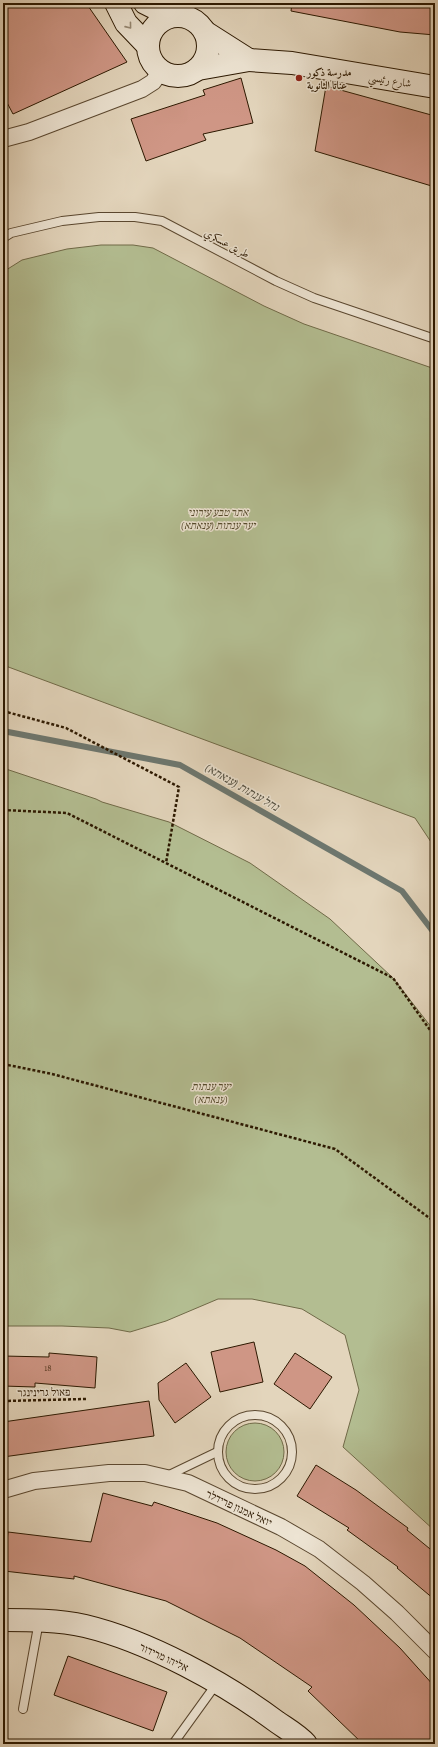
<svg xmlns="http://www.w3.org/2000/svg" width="438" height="1747" font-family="Alegreya,Amiri,'Frank Ruhl Libre',serif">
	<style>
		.green { fill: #b3bd91; stroke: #706a48 }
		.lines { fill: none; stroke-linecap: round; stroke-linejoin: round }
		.stream { stroke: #6d776f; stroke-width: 6 }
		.building { fill: #cf9685; stroke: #2c1800 }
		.lane-casing { stroke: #5a472f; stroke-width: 10 }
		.street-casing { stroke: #5a472f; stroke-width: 18 }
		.secondary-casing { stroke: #2c1800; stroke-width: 24 }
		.path { stroke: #2c1800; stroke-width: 2.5; stroke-dasharray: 3 2; stroke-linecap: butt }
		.lane { stroke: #ede4d3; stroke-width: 8 }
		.street { stroke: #ede4d3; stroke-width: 16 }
		.secondary { stroke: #ede4d3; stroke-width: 22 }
		.oneway { stroke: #968874 }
		.poi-dot { fill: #8f2418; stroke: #ede4d3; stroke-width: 1.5 }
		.labels { text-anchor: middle; stroke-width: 3; stroke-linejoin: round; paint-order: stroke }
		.number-label { font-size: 9px; fill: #553821 }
		.poi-label { font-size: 11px; font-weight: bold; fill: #2c1800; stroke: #ede4d3; text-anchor: start }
		.street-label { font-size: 11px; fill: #2c1800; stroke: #ede4d3 }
		.park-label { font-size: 11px; font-style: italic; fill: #544a2c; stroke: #ede4d3 }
		.water-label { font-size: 12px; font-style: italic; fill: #524f41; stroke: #ede4d3 }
	</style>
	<rect width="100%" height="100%" fill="#e3d5bc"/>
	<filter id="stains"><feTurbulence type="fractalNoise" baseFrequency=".005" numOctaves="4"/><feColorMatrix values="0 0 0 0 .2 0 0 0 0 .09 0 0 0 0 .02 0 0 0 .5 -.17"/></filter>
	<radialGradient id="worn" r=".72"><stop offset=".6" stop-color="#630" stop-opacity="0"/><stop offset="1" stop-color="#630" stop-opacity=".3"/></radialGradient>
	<!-- green -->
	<g class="green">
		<path d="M101,245H133L153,248L264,306L304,324L435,369V848L415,818L3,665V272L22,260L67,249Z"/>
		<path d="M3,768L96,799L102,802L169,822L250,863L330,919L393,978L435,1032V1531L343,1447L359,1390L345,1335L302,1309L252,1299H218L166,1321L130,1332L109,1328L62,1326H3Z"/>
		<circle cx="255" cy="1452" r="29"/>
	</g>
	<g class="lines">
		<!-- stream -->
		<path class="stream" d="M3,731L180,765L402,891L435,934"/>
	</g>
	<!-- building -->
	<g class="building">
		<path d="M3,3H86L127,62L13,114L3,95Z"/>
		<path d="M292,3H435V35L400,32L291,11Z"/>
		<path d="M241,78L253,123L203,134L206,140L146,161L131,119L205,95L203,90Z"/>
		<path d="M326,86L435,116V187L315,151Z"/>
		<path d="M254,1342L263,1382L220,1392L211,1352Z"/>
		<path d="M49,1353L97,1357L95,1388L35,1383V1387L3,1386V1356L49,1357Z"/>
		<path d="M295,1353L332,1377L310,1409L274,1384Z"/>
		<path d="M186,1363L211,1397L175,1423L159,1400L158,1383Z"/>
		<path d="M149,1401L154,1436L3,1457V1422Z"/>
		<path d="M316,1465L356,1490L408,1528L407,1530L435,1553V1600L397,1568L398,1567L347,1530L349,1528L297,1496Z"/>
		<path d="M103,1493L152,1506L154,1502L217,1523L276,1550L305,1566L354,1605L400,1648L435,1687V1744H363L308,1691L312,1687L240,1638L166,1601L74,1576V1579L4,1571L8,1532L91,1542Z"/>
		<path d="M68,1656L167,1692L153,1731L54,1695Z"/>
	</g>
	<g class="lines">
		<defs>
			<g id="lane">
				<path d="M3,238L11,233L62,221L99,217H135L162,221L276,281L314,298L435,339"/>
				<circle cx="255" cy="1452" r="37"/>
				<path d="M167,1476L217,1452"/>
				<path d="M23,1709L39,1621"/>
				<path d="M173,1744L217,1683"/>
			</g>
			<g id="street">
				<path d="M3,139L29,132L142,89L153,82L161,71"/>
				<path d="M3,1490L34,1481L109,1473H145L188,1483L281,1527L319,1549L363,1583L397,1613L435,1651"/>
			</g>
			<g id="secondary">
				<path d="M116,3L126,23L147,45"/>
				<path d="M145,3L171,16"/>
				<circle cx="178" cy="46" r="30"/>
				<path d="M249,60L292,63L435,87"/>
				<path d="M198,69L249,60L205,32"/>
				<path d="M3,1620C30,1620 58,1620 85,1626C148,1641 225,1683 277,1722C287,1729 298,1735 306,1744"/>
			</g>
		</defs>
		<!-- lane casing -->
		<use href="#lane" class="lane-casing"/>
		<!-- street casing -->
		<use href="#street" class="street-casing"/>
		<!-- secondary casing -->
		<use href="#secondary" class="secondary-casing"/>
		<!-- path -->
		<g class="path">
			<path d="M3,711L66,728L179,787L166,863"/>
			<path d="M3,810L67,813L393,978L435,1037"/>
			<path d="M3,1064L52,1074L335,1149L435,1222"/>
			<path d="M3,1401L86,1399"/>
		</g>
		<!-- lane -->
		<use href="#lane" class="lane"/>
		<!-- street -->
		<use href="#street" class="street"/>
		<!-- secondary -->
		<use href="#secondary" class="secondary"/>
	</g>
	<!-- one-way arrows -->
	<defs><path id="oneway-chevron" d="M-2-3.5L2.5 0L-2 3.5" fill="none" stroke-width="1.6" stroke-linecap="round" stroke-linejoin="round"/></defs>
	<use class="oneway" href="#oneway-chevron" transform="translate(129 26) rotate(51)"/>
	<!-- markers -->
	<circle class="poi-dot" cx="299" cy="78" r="4"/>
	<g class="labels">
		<!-- number labels -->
		<g class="number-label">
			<text x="48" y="1371">18</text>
		</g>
		<!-- poi labels -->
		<g class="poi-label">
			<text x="307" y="76">مدرسة ذكور<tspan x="307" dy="13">عناتا الثانوية</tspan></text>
		</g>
		<!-- street labels -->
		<g class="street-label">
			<text transform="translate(390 80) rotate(9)" y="4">شارع رئيسي</text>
			<text transform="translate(227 243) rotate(28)" y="4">طريق عسكري</text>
			<text transform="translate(44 1392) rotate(-1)" y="4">פאול גרינינגר</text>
			<text transform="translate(239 1508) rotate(25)" y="4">יואל אמנון פרידלר</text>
			<text transform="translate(164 1657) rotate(25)" y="4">אליהו מרידור</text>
		</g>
		<!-- park labels -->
		<g class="park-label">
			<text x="218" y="516">אתר טבע עירוני<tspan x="218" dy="13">יער ענתות (ענאתא)</tspan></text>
			<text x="211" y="1090">יער ענתות<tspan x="211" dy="13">(ענאתא)</tspan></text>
		</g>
		<!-- water labels -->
		<g class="water-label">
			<text transform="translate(242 787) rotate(30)" y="4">נחל ענתות (ענאתא)</text>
		</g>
	</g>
	<!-- margin -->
	<rect width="438" height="1747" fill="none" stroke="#e3d5bc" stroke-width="16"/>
	<rect x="4" y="4" width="430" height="1739" fill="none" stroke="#2c1800" stroke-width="2"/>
	<rect x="8" y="8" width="422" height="1731" fill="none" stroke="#2c1800"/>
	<rect width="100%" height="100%" filter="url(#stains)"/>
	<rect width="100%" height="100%" fill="url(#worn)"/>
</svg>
